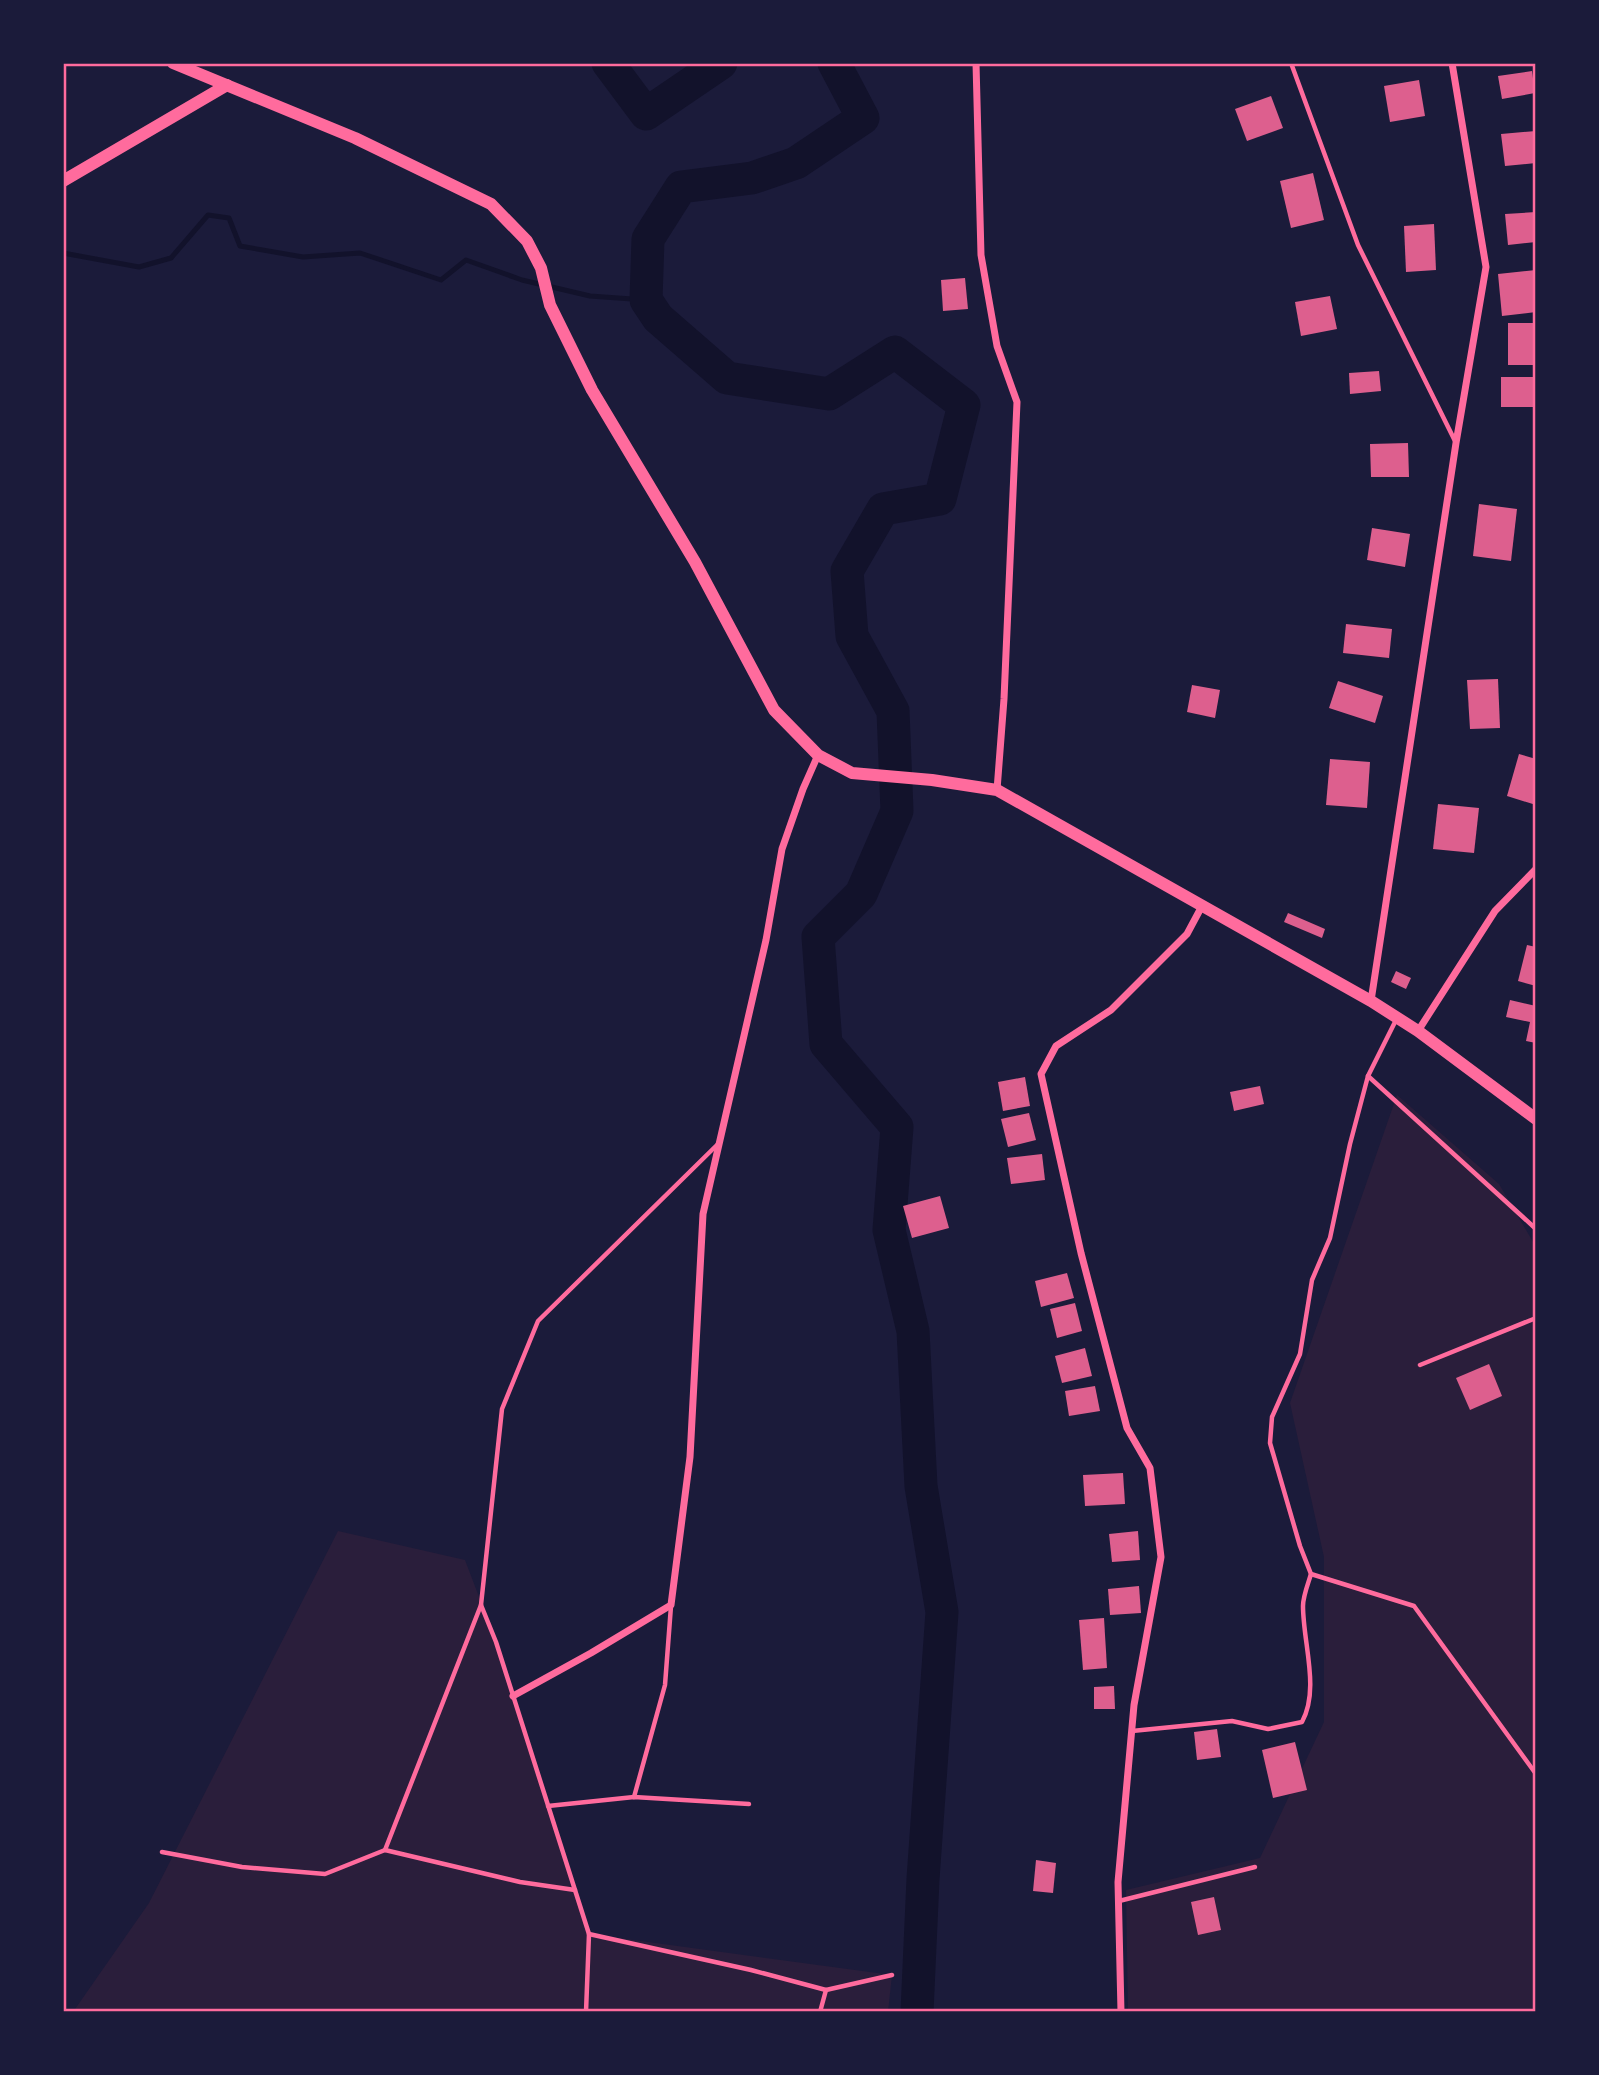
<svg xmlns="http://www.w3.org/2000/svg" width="1599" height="2075" font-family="'Roboto Condensed',sans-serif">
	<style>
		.green { fill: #2a1e3b }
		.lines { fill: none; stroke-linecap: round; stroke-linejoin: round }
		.stream { stroke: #12122b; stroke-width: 5 }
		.river { stroke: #12122b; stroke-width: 33 }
		.building { fill: #dd5f8e }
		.service { stroke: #ff6b9d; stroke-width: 4.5 }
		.minor { stroke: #ff6b9d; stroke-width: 7 }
		.tertiary { stroke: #ff6b9d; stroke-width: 12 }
		.neatline { fill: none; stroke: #ff6b9d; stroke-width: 2.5 }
	</style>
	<rect width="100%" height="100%" fill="#1b1b3a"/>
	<!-- green -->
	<g class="green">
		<path d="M1397,1095L1499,1184L1536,1247V2012H1128L1126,1890L1260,1858L1324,1722V1557L1290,1403Z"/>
		<path d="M338,1531L465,1560L503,1660L589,1934L892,1975L888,2012H73L149,1903Z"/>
	</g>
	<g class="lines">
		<!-- stream -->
		<path class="stream" d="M63,253L139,267L171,258L208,215L229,218L240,246L303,257L360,253L441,280L466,260L522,280L590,296L646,300"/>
		<!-- river -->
		<g class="river">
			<path d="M608,63L646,114L721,63"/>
			<path d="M834,63L863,118L796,163L752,178L681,187L648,239L646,300L658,318L727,378L829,394L895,352L964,405L940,499L883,509L847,571L852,636L893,711L897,811L861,894L818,937L826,1044L897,1127L889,1230L913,1331L921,1486L942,1612L923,1879L917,2012"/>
		</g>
	</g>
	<!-- building -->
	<g class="building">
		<path d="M1532,71L1535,93L1502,99L1498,76Z"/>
		<path d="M1419,80L1425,116L1390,122L1384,86Z"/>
		<path d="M1271,96L1283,128L1247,141L1235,109Z"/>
		<path d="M1536,131V163L1505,166L1501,134Z"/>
		<path d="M1313,173L1324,220L1291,228L1280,181Z"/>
		<path d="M1536,212V242L1508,245L1505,214Z"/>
		<path d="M1434,224L1436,270L1406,272L1404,226Z"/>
		<path d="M1536,270V312L1502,316L1498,274Z"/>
		<path d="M965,278L968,309L943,311L941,280Z"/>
		<path d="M1330,296L1337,329L1301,336L1295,302Z"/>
		<rect x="1508" y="323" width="28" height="42"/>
		<path d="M1379,371L1381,391L1350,394L1349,373Z"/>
		<rect x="1501" y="377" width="35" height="30"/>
		<path d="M1408,443L1409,477H1371L1370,444Z"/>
		<path d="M1479,504L1517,509L1511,561L1473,556Z"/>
		<path d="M1372,528L1410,534L1405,567L1367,560Z"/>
		<path d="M1346,624L1392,629L1389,658L1343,653Z"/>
		<path d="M1498,679L1500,728L1470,729L1467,680Z"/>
		<path d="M1338,681L1383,696L1375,723L1329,708Z"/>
		<path d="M1192,685L1220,690L1215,718L1187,712Z"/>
		<path d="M1519,754L1536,759V805L1507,796Z"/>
		<path d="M1330,759L1370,762L1367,808L1326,805Z"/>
		<path d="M1438,804L1479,808L1474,853L1433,849Z"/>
		<path d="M1288,913L1325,929L1322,938L1284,922Z"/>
		<path d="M1527,945L1536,947V986L1518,981Z"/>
		<path d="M1396,971L1411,978L1406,989L1391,982Z"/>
		<path d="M1510,1000L1536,1006V1043L1526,1041L1530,1022L1506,1017Z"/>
		<path d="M1025,1077L1030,1106L1003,1111L998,1082Z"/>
		<path d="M1260,1086L1264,1104L1234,1111L1230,1092Z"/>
		<path d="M1029,1113L1036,1140L1008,1147L1001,1119Z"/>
		<path d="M1042,1154L1045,1180L1011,1184L1007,1158Z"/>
		<path d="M940,1196L949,1228L912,1238L903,1206Z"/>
		<path d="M1067,1273L1074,1298L1041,1307L1035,1281Z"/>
		<path d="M1075,1303L1082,1331L1057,1338L1050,1309Z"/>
		<path d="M1085,1348L1092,1376L1062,1383L1055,1356Z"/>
		<path d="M1489,1364L1502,1396L1470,1410L1456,1378Z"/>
		<path d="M1095,1386L1100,1411L1069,1416L1065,1391Z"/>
		<path d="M1123,1473L1125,1504L1085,1506L1083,1475Z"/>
		<path d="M1138,1531L1140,1560L1112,1562L1109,1534Z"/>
		<path d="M1139,1586L1141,1613L1110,1615L1108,1589Z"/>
		<path d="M1104,1618L1107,1668L1083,1670L1079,1620Z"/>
		<path d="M1114,1686L1115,1709H1094V1687Z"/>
		<path d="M1217,1729L1221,1757L1197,1760L1194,1732Z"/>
		<path d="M1295,1742L1307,1790L1273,1798L1262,1750Z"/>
		<path d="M1036,1860L1056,1863L1053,1893L1033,1891Z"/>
		<path d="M1214,1897L1221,1930L1198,1935L1191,1902Z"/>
	</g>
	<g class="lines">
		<!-- service -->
		<g class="service">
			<path d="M1291,63L1358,245L1456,443"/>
			<path d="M1396,1020L1368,1076L1350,1144L1330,1238L1312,1280L1300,1354L1272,1417L1270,1443L1300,1546L1311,1574L1414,1606L1536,1774"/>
			<path d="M1368,1076L1536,1229"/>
			<path d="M1420,1365L1536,1318"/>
			<path d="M1132,1731L1232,1721L1268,1729L1302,1722C1320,1689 1303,1643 1303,1606C1303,1596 1308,1584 1311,1574"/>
			<path d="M634,1797L665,1685L671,1606"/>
			<path d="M548,1806L634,1797L749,1804"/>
			<path d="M385,1850L481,1605"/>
			<path d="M162,1852L242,1867L325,1874L385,1850L520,1882L575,1890"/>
			<path d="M1119,1901L1255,1867"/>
			<path d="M589,1934L751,1970L826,1990L892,1975"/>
			<path d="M586,2012L589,1934L496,1642L481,1605L502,1409L538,1321L718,1144"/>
			<path d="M820,2012L826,1990"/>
		</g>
		<!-- minor -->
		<g class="minor">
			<path d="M976,63L981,255L997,346L1017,402L1004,699L997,790"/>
			<path d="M1371,1001L1456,443L1486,267L1452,63"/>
			<path d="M1418,1031L1495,911L1536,869"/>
			<path d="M513,1696L591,1653L671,1605L690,1457L703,1214L766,940L782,849L803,789L818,755"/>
			<path d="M1121,2012L1118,1882L1134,1705L1161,1557L1150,1468L1127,1428L1081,1253L1041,1074L1056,1046L1111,1010L1187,934L1202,906"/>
		</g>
		<!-- tertiary -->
		<g class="tertiary">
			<path d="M173,63L355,138L491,204L527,241L541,268L550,305L592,390L695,562L774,710L818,755L852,773L932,780L997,790L1371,1001L1418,1031L1536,1119"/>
			<path d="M63,181L227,85"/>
		</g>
	</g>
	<!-- border -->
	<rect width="1599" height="2075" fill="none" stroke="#1b1b3a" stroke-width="130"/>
	<rect x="65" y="65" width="1469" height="1945" class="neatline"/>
</svg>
